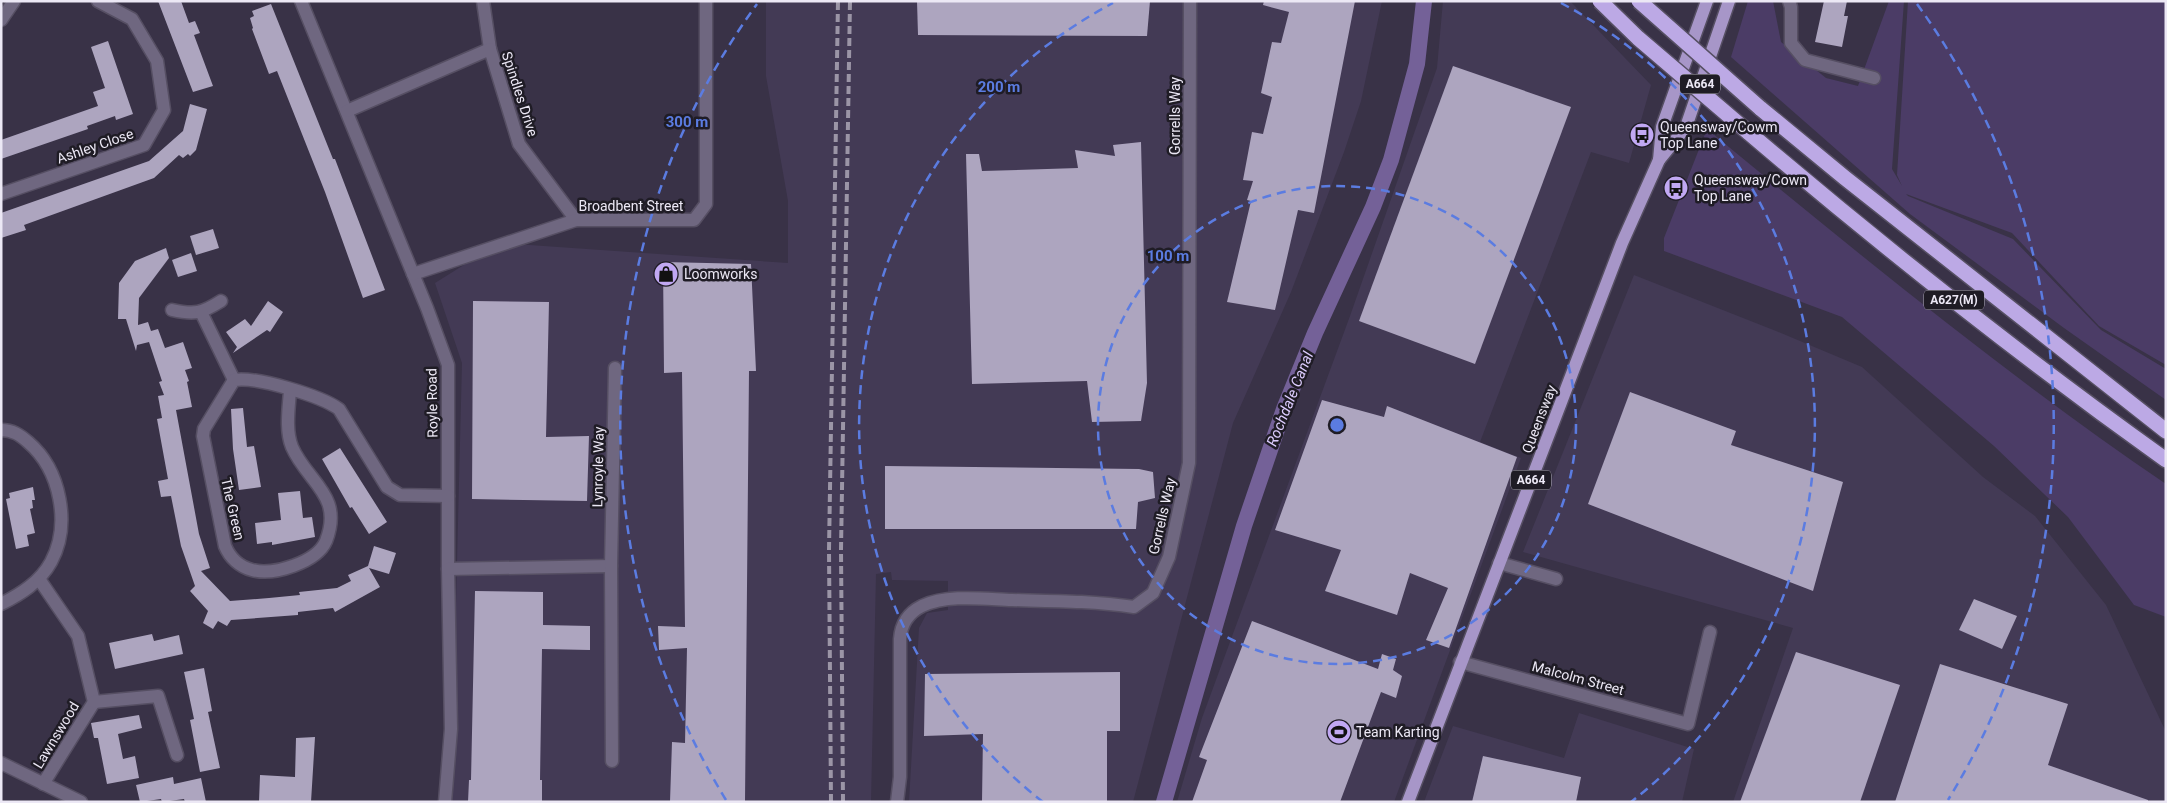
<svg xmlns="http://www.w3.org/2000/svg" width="2167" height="803" font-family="Roboto,sans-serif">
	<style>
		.built { fill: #433a55 }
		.green { fill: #4b3c66 }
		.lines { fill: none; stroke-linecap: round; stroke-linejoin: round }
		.canal { stroke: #746198; stroke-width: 16 }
		.building { fill: #ada5bf }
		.street-casing { stroke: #564f63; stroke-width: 15 }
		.primary-casing { stroke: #564f63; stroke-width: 15 }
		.highway-casing { stroke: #564f63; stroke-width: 18 }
		.street { stroke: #6f6780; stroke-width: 12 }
		.primary { stroke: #a796c8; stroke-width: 12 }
		.highway { stroke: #bca9e5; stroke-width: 15 }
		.rail { stroke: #9b95a6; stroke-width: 4; stroke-dasharray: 8 4; stroke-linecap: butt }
		.highway-bridge-casing { stroke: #564f63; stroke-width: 18; stroke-linecap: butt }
		.highway-bridge { stroke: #bca9e5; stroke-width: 15 }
		.ring { fill: none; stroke: #5b7ce1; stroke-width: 2.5; stroke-dasharray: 9 6 }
		.labels { text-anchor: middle; stroke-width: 5; stroke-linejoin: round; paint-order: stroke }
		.shield { fill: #1f1c25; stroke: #aeabb7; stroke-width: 1 }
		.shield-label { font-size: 12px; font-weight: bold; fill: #ece8f5 }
		.street-label { font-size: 14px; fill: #ece8f5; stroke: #1f1c25 }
		.poi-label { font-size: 14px; fill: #ece8f5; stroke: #1f1c25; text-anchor: start }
		.water-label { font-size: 15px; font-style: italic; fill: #dcccfe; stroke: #1f1c25 }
		.centre { fill: #5b7ce1; stroke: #1f1c25; stroke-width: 2.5 }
		.ring-label { font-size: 15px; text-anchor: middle; font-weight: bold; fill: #5b7ce1; stroke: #1f1c25; stroke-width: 5; stroke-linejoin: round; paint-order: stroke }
	</style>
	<rect width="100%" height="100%" fill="#393247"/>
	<!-- built -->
	<g class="built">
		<path d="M766,1H1382L1361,101L1344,152L1291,292L1233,423L1133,802H909L919,628L927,613L948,610V581L892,580L891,572L876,574L871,802H451L462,363L435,283L499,243L788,263V201L766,76Z"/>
		<path d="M1443,1H1570L1651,85L1629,163L1591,152L1480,442L1521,458L1394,802H1177L1202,718L1350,316L1437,68Z"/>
		<path d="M1634,275L1776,331L1862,367L1983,477L2035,516L2106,605L2166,732V802H1733L1793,628L1523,552Z"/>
		<path d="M1579,713L1694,749L1682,802H1424L1453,726L1564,758Z"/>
	</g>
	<!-- green -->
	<g class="green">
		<path d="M1748,1H1773L1781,42L1826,78L1858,86L1889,1H1904L1892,169L1902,186L1897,175L1908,1H2166V365L2099,326L2012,233L1906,194L1908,196L2013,239L2101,330L2166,369V400L2064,328L1910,214L1731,57Z"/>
		<path d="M1707,129C1856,252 2006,375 2166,484V617L2134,605L2068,517L1994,446L1842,317L1664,251V238Z"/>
	</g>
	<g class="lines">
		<!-- canal -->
		<path class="canal" d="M1164,802L1244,526L1284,409L1315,333L1373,207L1391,160L1417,64L1424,1"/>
	</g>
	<!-- building -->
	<g class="building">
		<path d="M158,1H181L189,23L195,21L200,33L194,35L213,86L193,92Z"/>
		<path d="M917,1H1150L1147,36L918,35Z"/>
		<path d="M1264,1H1355L1314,213L1298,210L1275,310L1227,302L1251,201L1247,200L1253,181L1243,180L1252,132L1263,134L1272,97L1261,93L1272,42L1281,43L1289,12L1263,5Z"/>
		<path d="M1824,1H1847L1844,16H1848L1842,47L1815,42Z"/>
		<path d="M271,4L333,159H335L385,290L363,298L325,192L277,71L269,74L252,29L253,28L250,18L254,16L252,11Z"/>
		<path d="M108,41L133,114L116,120L115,116L87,126L88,129L1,159V140L98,106L93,92L105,88L91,47Z"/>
		<path d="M1453,66L1571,107L1475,364L1359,321Z"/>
		<path d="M190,104L207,109L196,150L190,156L188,154L183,158L179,155L154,178L24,225L26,230L1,238V213L149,161L183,131Z"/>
		<path d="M1141,142L1147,383L1141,421L1092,422L1087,381L972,384L966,154H979L982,171L1078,168L1075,150L1115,156L1113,145Z"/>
		<path d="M213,229L219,248L196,255L190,236Z"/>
		<path d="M166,248L169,258L139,298L138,325L148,322L151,331L158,329L165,348L183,342L192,368L185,370L189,381L187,382L192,407L176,410L199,534L210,568L201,571L230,601L269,598L300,595L299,592L337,588L351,581L348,575L368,566L374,546L396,553L389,574L369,568L380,587L335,612L333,608L298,612V615L231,620L227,626L218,621L213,629L203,623L208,611L190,591L195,586L181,546L171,496L161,497L158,481L168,479L157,419L162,418L158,396L164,395L159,382L162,381L149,342L137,345L136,351L126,319H118L119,283L135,261Z"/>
		<path d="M191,253L197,271L178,277L172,260Z"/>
		<path d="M663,262L751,264L756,371H749L745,802H670L672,742L685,743L687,648L659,650L658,626L685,627L682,372L664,373Z"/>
		<path d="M268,301L283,312L270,332L267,330L233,353L237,347L226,332L245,319L251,326Z"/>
		<path d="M473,301L549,302L546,437L589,436L587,501L472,499Z"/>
		<path d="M1630,392L1736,431L1731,445L1843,482L1813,591L1588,504Z"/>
		<path d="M1322,400L1384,417L1387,406L1517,457L1449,648L1426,640L1448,588L1410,573L1397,615L1325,591L1341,550L1275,530Z"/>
		<path d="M243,408L247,447L254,446L261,487L239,490L233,449L231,409Z"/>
		<path d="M340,448L387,522L369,534L352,507L350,508L322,459Z"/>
		<path d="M885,466L1139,469L1153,472L1155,498L1138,502L1136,529H885Z"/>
		<path d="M33,487L35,500H32L33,508L30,509L35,533L27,535L29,546L16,549L6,499L10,498L9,493Z"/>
		<path d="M300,491L303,518L312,517L315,537L272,545V542L257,544L255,523L281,520L278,493Z"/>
		<path d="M475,591L543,592V625L590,626V650L542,649L540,780H542V802H468L469,780H471Z"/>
		<path d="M1974,599L2017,616L2002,649L1959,630Z"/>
		<path d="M1252,621L1378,669L1382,654L1396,659L1393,670L1402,676L1396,698L1381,692L1340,802H1192L1207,760L1199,757Z"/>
		<path d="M152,634L154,641L179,635L183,654L115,669L109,643Z"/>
		<path d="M1796,652L1900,685L1860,802H1740Z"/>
		<path d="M1940,664L2068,704L2048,765L2148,800V802H1895Z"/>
		<path d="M204,668L212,711L208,712L220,768L200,772L190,720L194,719L184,672Z"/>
		<path d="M1120,672V731H1107V802H982L983,734L924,736L925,674Z"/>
		<path d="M139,715L142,728L118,734L123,759L135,756L139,778L107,784L98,738H94L91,723Z"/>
		<path d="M315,737L311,802H259L260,775L295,777L296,738Z"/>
		<path d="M1483,756L1581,777L1576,802H1472Z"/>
		<path d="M173,777L174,784L201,778L206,802H185L184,799L162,802L161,799L140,802L136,785Z"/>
	</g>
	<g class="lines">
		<defs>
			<g id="street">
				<path d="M301,1L427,308L448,365V569L451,729L445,802"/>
				<path d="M483,1L490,49"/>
				<path d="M1789,1L1791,7V43L1805,60L1874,78"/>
				<path d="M1,20L14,1"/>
				<path d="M347,111L490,49L519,144L576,220"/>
				<path d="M1,194L144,145L164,110L157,61L132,19L98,1"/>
				<path d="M413,274L576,220H694L706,204V1"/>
				<path d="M172,310C195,315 202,313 221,301"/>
				<path d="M201,312L234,380"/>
				<path d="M290,390C289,407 285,430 292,447C307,482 344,495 326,541C317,562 274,576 252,570C240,567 230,558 225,546L203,436L204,429L234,380C256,376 321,396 339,409L387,487L400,495L448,496"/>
				<path d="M1,430C13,430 20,435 28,442C61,470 71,525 51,562C40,582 21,594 1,604"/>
				<path d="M1499,563L1556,579"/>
				<path d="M448,569L611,566"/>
				<path d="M39,579L78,636L94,702L43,784"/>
				<path d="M1460,662L1688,724L1710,632"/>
				<path d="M94,702L158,696L177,755"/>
				<path d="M612,761L611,566L615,368"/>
				<path d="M1,763L81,802"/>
				<path d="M897,802L900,777V639C901,624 908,613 922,606C948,594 984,599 1012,600C1053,601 1093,601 1134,607L1153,593L1169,557L1189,463L1190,1"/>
			</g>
			<g id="primary">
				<path d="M1659,160L1662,127L1707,1"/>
				<path d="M1408,802L1622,243L1659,160L1686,127L1729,1"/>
			</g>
			<g id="highway">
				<path d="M1760,108L1845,178L2166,431"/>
				<path d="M1748,132C1883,247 2022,357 2166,460"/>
			</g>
		</defs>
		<!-- street casing -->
		<use href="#street" class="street-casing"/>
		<!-- primary casing -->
		<use href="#primary" class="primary-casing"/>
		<!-- highway casing -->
		<use href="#highway" class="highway-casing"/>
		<!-- street -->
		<use href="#street" class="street"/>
		<!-- primary -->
		<use href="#primary" class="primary"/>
		<!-- highway -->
		<use href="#highway" class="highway"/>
		<!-- rail -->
		<g class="rail">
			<path d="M831,802L829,550L838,1"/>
			<path d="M843,802L841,550L850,1"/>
		</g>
		<defs>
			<g id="highway-bridge">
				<path d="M1600,1L1638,38L1748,132"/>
				<path d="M1639,1L1760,108"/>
			</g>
		</defs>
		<!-- highway-bridge casing -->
		<use href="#highway-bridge" class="highway-bridge-casing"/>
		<!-- highway-bridge -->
		<use href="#highway-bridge" class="highway-bridge"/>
	</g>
	<!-- distance rings -->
	<g class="ring">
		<circle cx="1337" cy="425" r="239"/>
		<path d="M1043 802A478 478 0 0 1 1113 3M1561 3A478 478 0 0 1 1631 802"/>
		<path d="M726 800A717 717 0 0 1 757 4M1917 4A717 717 0 0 1 1948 800"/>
	</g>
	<!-- icons -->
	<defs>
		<symbol id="bus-disc" viewBox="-11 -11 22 22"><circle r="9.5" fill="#c1a8f3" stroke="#1f1c25"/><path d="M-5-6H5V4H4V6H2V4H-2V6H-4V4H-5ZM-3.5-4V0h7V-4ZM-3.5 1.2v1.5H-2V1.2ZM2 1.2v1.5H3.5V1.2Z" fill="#111"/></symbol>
		<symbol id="shop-disc" viewBox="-11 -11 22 22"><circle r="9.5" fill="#c1a8f3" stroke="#1f1c25"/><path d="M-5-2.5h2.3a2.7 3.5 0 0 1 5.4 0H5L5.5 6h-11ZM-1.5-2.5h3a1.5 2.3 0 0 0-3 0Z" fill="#111"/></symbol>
		<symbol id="stadium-disc" viewBox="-11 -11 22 22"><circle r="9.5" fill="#c1a8f3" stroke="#1f1c25"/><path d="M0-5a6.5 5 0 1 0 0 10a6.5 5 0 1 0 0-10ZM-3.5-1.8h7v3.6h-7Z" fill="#111"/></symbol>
	</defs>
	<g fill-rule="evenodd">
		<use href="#bus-disc" x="1628" y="121" width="28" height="28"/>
		<use href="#bus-disc" x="1662" y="174" width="28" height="28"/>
		<use href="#shop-disc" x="652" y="260" width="28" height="28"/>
		<use href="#stadium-disc" x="1325" y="718" width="28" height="28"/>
	</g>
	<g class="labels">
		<!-- shield labels -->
		<g class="shield">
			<rect x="1680" y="74.5" width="40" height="19" rx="4"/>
			<rect x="1924" y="290.5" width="60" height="19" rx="4"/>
			<rect x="1511" y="470.5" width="40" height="19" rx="4"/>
		</g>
		<g class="shield-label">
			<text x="1700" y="88">A664</text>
			<text x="1954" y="304">A627(M)</text>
			<text x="1531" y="484">A664</text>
		</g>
		<!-- street labels -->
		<g class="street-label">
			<text transform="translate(520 94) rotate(72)" y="5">Spindles Drive</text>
			<text transform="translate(1175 116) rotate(-90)" y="5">Gorrells Way</text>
			<text transform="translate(95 146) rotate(-19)" y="5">Ashley Close</text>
			<text x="631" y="211">Broadbent Street</text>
			<text transform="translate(432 403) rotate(-91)" y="5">Royle Road</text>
			<text transform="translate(1539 419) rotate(-69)" y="5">Queensway</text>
			<text transform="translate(598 467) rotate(-89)" y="5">Lynroyle Way</text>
			<text transform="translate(233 509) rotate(77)" y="5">The Green</text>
			<text transform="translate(1162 516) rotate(-77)" y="5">Gorrells Way</text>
			<text transform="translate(1578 678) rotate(15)" y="5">Malcolm Street</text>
			<text transform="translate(56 735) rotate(-59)" y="5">Lawnswood</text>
		</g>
		<!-- poi labels -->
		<g class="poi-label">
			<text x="1660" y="132">Queensway/Cowm<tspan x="1660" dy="16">Top Lane</tspan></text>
			<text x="1694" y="185">Queensway/Cown<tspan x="1694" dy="16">Top Lane</tspan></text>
			<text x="684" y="279">Loomworks</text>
			<text x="1356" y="737">Team Karting</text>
		</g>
		<!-- water labels -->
		<g class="water-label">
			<text transform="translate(1290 399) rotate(-68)" y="5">Rochdale Canal</text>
		</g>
	</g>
	<circle cx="1337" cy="425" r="8" class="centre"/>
	<g class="ring-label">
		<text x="999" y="92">200 m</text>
		<text x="687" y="127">300 m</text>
		<text x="1168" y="261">100 m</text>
	</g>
	<!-- border -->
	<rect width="2167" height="803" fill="none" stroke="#ece8f5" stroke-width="5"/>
</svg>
